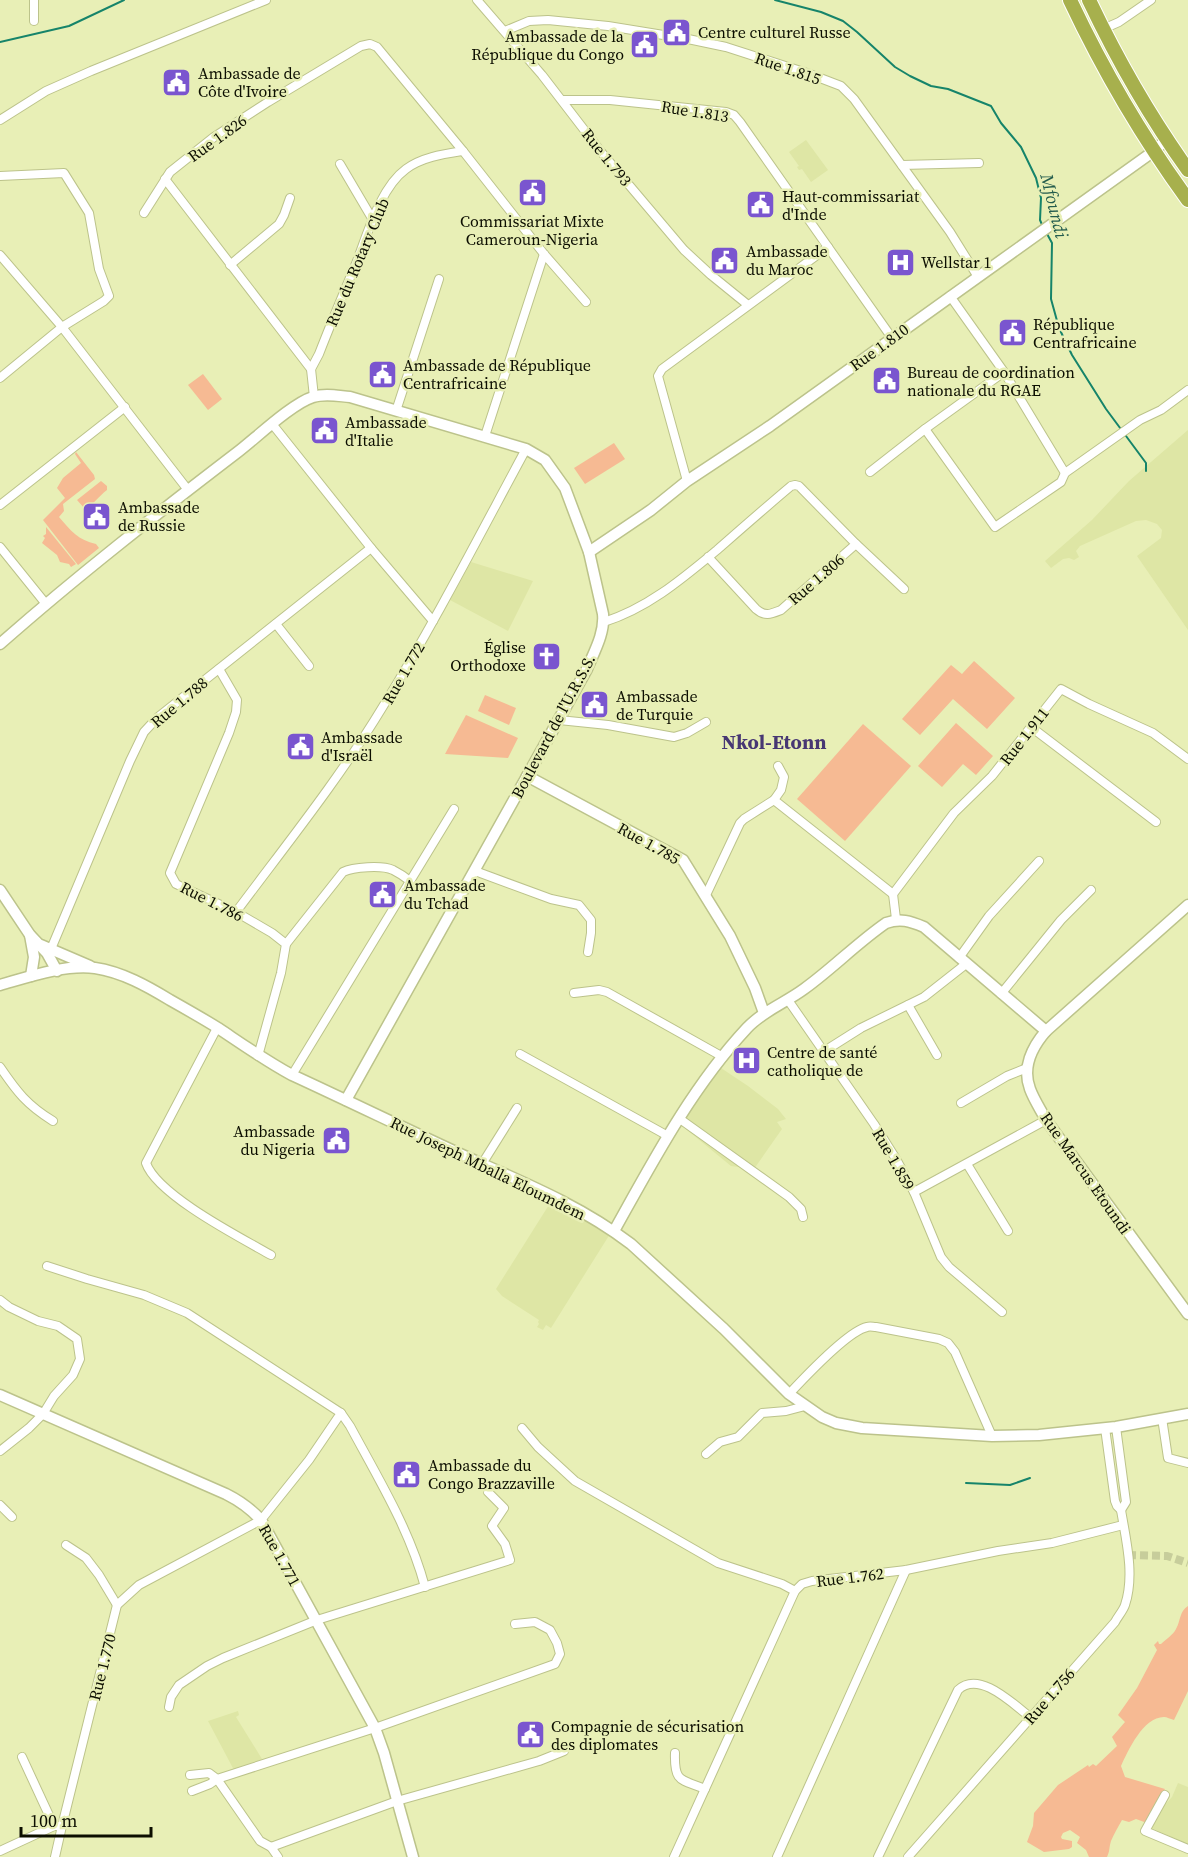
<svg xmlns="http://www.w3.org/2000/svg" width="1188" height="1857" font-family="'Source Serif 4',serif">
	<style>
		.built { fill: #dee6a5 }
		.green { fill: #f6ba93 }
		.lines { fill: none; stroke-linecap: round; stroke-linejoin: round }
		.stream { stroke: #16846a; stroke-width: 2 }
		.street-tunnel { stroke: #c7cd9b; stroke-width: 8; stroke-dasharray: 8 4; stroke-linecap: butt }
		.street-casing { stroke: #bcc38b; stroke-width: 10 }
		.secondary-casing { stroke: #bcc38b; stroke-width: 13 }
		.highway-casing { stroke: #fff; stroke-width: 16 }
		.street { stroke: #fff; stroke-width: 8 }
		.secondary { stroke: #fff; stroke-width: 10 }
		.highway { stroke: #a7b04d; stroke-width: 14 }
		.labels { text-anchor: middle; stroke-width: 5; stroke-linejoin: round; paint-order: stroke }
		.poi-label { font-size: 16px; fill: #0c0e00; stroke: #e8efb6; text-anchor: start }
		.street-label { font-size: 16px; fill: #0c0e00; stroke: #e8efb6 }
		.water-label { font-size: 18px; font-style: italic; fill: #245c4d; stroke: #e8efb6 }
		.quarter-label { font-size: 20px; font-weight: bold; fill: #473773; stroke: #e8efb6 }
	</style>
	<rect width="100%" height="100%" fill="#e8efb6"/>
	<!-- built -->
	<g class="built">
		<path d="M806,140L828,170L811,182L802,169L799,170L797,167L799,166L789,152Z"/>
		<path d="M1188,430V630L1137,556L1161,538L1162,530L1157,524L1146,520L1136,521L1080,546L1076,551L1079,557L1074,560L1069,558L1063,559L1051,568L1045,561L1092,520L1129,481Z"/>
		<path d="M471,562L533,581L508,631L450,600Z"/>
		<path d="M718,1066L748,1086L778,1109L786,1119L777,1122L782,1129L754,1169L731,1166L681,1125Z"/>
		<path d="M552,1200L610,1234L551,1328L546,1325L543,1330L537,1327L539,1324L538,1322L539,1320L502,1296L496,1289Z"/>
		<path d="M238,1711L239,1715L236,1717L262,1759L235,1772L208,1721Z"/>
		<path d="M1178,1783L1188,1787V1844L1151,1828L1156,1818H1158L1164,1806L1172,1797Z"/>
	</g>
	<!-- green -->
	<g class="green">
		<path d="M203,374L222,399L208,410L188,385Z"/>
		<path d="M614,443L625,459L585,484L574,468Z"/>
		<path d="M76,452L94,475L95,479L63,504L64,511L59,517C71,531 78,540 96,544L99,548L78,565L43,520L65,498L57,488L63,478L81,463L75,454Z"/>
		<path d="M101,481L107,486V490C98,497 94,504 85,509L77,500Z"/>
		<path d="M46,527L76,564L71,567L69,564L60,562L57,555L42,543L45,538L43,536L46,534Z"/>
		<path d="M974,661L1015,698L987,729L953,699L920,735L902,719L951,665L962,674Z"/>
		<path d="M485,695L516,708L509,725L478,711Z"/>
		<path d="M466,715L518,738L508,758L445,754Z"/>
		<path d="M956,723L993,756L976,775L963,764L942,787L918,766Z"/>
		<path d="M863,724L911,766L845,841L797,799Z"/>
		<path d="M1188,1606V1691L1174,1720C1170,1719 1167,1717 1164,1717C1143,1717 1128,1751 1121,1766L1125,1777L1165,1789L1147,1823L1136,1819L1129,1822L1122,1820C1118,1827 1114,1834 1111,1841C1109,1847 1110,1851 1107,1857H1089L1086,1850L1077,1843L1080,1837L1070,1830L1063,1833L1061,1837L1062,1839L1072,1841V1847L1069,1849L1044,1852L1027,1842L1033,1826L1034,1813L1058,1785L1088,1765L1089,1767L1093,1764L1096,1766L1117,1746L1112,1737L1125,1722L1118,1715L1137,1688L1157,1650L1154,1645L1158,1641L1159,1644H1161C1166,1639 1173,1635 1176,1629C1181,1620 1179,1612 1188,1606Z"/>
	</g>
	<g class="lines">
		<!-- stream -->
		<g class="stream">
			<path d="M775,0L821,12L843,21L857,32L895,67L910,76L931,86L948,89L991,106L1001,123L1021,147L1036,178L1041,198L1040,220L1043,227"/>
			<path d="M0,42L69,26L124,0"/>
			<path d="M1046,232L1052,243L1051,299L1059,328L1072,355L1106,409L1146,463V471"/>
			<path d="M966,1483L1010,1485L1030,1478"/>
		</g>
		<!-- street-tunnel -->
		<path class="street-tunnel" d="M1128,1555L1167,1556L1188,1563"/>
		<defs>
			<g id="street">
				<path d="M34,0V21"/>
				<path d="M477,0L542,75L602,153L684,250L711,275L748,305"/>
				<path d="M1103,29L1119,22L1151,0"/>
				<path d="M505,31L529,21L548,20L608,26L688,39L726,47L807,73L841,86L854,99L950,232L978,277"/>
				<path d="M563,100H610L726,112L734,115L740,122L892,338"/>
				<path d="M0,120L46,91L91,71L266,0"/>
				<path d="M340,164L373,220"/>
				<path d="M902,165L979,163"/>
				<path d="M0,176L64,173L89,213L99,269L109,296L104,301L62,327L0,378"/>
				<path d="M165,179L311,369"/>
				<path d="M144,213L170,172L214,137L268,102L361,46L370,44L377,47L463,151"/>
				<path d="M0,255L62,327L188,490"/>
				<path d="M230,265L279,224L284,215L290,198"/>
				<path d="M950,296L1004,372L1065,473"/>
				<path d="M314,397L311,369L319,354C331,323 344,292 357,261C368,232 381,187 406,169C422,157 444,154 463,151L544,254L586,302"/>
				<path d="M396,411L439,279"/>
				<path d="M273,425L371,548L433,621"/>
				<path d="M925,429L995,527L1061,482L1065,473L1140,420L1161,410L1188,390"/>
				<path d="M485,436L544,254"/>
				<path d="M870,472L925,429L1004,372"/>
				<path d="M687,481L658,376L662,369L828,247"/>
				<path d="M0,505L125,407"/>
				<path d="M856,544L904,589"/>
				<path d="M0,547L46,604"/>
				<path d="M604,622C648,608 682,579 717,550C741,529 766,507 791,486L795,485L799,486L856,544L781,610C771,614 765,617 756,609L708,557"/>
				<path d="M276,624L309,666"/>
				<path d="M219,669L237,700L236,712L229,733L170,873L176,884L236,912L272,933L286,944L281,973L258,1056"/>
				<path d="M559,720L608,725L674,737L687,733L706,722"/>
				<path d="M1031,727L1156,822"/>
				<path d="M778,766L784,777L781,790L774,800L893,894"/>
				<path d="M475,871L551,899L579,905L591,920V933L588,952"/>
				<path d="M893,894L954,813L992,776L1061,689L1089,704L1153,733L1188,759"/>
				<path d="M893,894L896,919"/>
				<path d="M706,895L740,823L744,819L774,800"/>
				<path d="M236,912C286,845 339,779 382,708C434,624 479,536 526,449"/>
				<path d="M286,944L343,872C353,867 382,865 393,870C399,873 405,877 410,881"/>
				<path d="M51,949L130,761L144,732L157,718L371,548"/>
				<path d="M959,958L989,916L1039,861"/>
				<path d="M574,993L599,990L607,992L723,1057"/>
				<path d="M1001,994L1061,920L1091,890"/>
				<path d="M788,1000L874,1124L896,1159L914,1192L941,1257L949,1267L1002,1312"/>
				<path d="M908,1005L937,1055"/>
				<path d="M217,1028L146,1163C157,1195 241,1238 271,1255"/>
				<path d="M823,1052L861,1028L924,997L966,964"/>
				<path d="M520,1054L668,1136"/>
				<path d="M0,1067C17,1092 27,1105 53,1121"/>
				<path d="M292,1075L454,809"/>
				<path d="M961,1103L1007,1076L1027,1068"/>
				<path d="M680,1119L789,1197L801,1209L803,1217"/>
				<path d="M482,1164L517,1108"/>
				<path d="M967,1164L1008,1231"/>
				<path d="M914,1192L1046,1120"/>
				<path d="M0,1300L9,1307L38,1321L58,1326L77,1339L80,1359L73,1375L54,1396L43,1414L29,1428L0,1451"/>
				<path d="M789,1394C803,1379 848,1331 867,1327C870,1326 873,1327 876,1327L939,1339L948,1343L955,1352L992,1436"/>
				<path d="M341,1413L350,1426C378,1478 410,1530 425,1587"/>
				<path d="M1162,1418L1168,1458L1188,1463"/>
				<path d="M1116,1427L1126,1502L1121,1510"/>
				<path d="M522,1428L538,1447L575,1481L718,1563L782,1584L795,1591"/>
				<path d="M706,1454L720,1442L738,1437L762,1413L786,1411L805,1406"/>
				<path d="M0,1505L12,1517"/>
				<path d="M66,1545L86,1558L99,1575L117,1605"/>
				<path d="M169,1707L171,1697L179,1685L207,1666L223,1658L317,1620L510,1560L505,1544L492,1526L504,1508L488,1492"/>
				<path d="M675,1753C674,1783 681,1779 705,1789"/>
				<path d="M22,1757L54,1826"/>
				<path d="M190,1775L209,1773L217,1779L375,1728L555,1664L560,1654L557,1643L550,1630L535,1622L515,1624"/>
				<path d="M192,1791L210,1784L217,1779L260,1841L271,1847"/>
				<path d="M1165,1795L1145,1831L1188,1849"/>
				<path d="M271,1847L397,1801L539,1761L564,1751"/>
				<path d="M271,1847L278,1857"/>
				<path d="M0,1851L54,1826H62L117,1605L139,1585L261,1520L309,1460L341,1413L187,1313L144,1295L87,1279L47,1266"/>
				<path d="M55,1857L62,1826"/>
				<path d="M674,1857L795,1591L802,1584L812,1581L906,1570L998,1551L1052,1543L1123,1525"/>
				<path d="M777,1857L906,1570"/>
				<path d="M878,1857L958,1690C979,1670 1012,1703 1030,1717"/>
				<path d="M908,1857L1115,1622C1118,1616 1123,1611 1125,1605C1135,1575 1126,1540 1121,1510L1117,1506L1115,1501L1105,1428"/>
			</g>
			<g id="secondary">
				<path d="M589,552L651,510L687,481L770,426L1154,151L1166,140"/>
				<path d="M0,644C77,576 158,513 239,451C257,437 293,403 313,397C325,393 338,396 350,397L526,449L545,460L565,488L589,552L603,614C605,633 594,652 587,669L346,1100"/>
				<path d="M527,776L683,860L730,936L755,988L764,1013"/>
				<path d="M0,890L30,935L47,953L57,971"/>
				<path d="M1188,905L1046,1031C1032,1047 1022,1068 1030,1089C1034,1100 1041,1110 1046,1120L1188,1314"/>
				<path d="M30,935L34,957L31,976"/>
				<path d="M41,945L90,966"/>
				<path d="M0,985C28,977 65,964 95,968C122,972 147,986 170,1000C186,1009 202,1018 218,1028C242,1044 266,1061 292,1075C355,1104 418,1135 482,1164C534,1187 585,1209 631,1244L724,1329L789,1394L822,1417L836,1423L862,1428L992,1436L1039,1435L1116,1427L1188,1414"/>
				<path d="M614,1231C653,1161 692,1087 747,1028C763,1011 785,1003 804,989C832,969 857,943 886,923C900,918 910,921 924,927L1046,1031"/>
				<path d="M0,1395L226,1494C240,1501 250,1508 261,1520L375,1728L384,1753L413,1857"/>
			</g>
			<g id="highway">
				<path d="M1070,0C1103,70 1142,137 1188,200"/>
				<path d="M1089,0C1117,59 1150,117 1188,170"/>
			</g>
		</defs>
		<!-- street casing -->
		<use href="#street" class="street-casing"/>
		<!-- secondary casing -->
		<use href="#secondary" class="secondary-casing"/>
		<!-- highway casing -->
		<use href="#highway" class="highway-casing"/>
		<!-- street -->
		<use href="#street" class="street"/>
		<!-- secondary -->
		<use href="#secondary" class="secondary"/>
		<!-- highway -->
		<use href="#highway" class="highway"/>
	</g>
	<!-- icons -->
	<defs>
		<symbol id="civic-square" viewBox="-11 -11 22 22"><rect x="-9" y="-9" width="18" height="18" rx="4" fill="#7a55cf" stroke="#e8efb6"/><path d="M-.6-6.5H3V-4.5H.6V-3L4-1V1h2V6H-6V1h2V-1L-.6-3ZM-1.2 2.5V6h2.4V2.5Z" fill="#fff"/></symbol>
		<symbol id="hospital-square" viewBox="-11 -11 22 22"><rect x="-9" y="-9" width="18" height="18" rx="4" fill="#7a55cf" stroke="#e8efb6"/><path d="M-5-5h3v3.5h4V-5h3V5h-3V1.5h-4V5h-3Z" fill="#fff"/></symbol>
		<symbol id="church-square" viewBox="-11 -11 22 22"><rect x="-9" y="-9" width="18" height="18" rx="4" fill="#7a55cf" stroke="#e8efb6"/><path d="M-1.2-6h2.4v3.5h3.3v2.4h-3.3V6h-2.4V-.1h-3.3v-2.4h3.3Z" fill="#fff"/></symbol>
	</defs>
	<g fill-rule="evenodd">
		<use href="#civic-square" x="660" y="16" width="33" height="33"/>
		<use href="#civic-square" x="628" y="28" width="33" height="33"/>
		<use href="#civic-square" x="160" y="66" width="33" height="33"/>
		<use href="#civic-square" x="516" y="176" width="33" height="33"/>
		<use href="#civic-square" x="744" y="188" width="33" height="33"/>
		<use href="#civic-square" x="708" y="244" width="33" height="33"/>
		<use href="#hospital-square" x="884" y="246" width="33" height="33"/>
		<use href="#civic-square" x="996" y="316" width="33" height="33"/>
		<use href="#civic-square" x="366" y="358" width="33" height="33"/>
		<use href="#civic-square" x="870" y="364" width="33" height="33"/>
		<use href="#civic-square" x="308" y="414" width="33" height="33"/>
		<use href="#civic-square" x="80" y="500" width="33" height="33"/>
		<use href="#church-square" x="530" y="640" width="33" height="33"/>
		<use href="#civic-square" x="578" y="688" width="33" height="33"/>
		<use href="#civic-square" x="284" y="730" width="33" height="33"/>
		<use href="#civic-square" x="366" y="878" width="33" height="33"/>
		<use href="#hospital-square" x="730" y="1044" width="33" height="33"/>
		<use href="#civic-square" x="320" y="1124" width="33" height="33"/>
		<use href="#civic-square" x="390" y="1458" width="33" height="33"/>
		<use href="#civic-square" x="514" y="1718" width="33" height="33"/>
	</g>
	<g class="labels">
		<!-- poi labels -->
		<g class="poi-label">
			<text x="698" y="38">Centre culturel Russe</text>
			<text x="624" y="42" text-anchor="end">Ambassade de la<tspan x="624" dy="18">République du Congo</tspan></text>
			<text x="198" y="79">Ambassade de<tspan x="198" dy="18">Côte d'Ivoire</tspan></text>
			<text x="782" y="202">Haut-commissariat<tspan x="782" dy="18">d'Inde</tspan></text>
			<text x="532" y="227" text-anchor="middle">Commissariat Mixte<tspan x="532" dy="18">Cameroun-Nigeria</tspan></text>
			<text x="746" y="257">Ambassade<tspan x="746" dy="18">du Maroc</tspan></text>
			<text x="921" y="268">Wellstar 1</text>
			<text x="1033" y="330">République<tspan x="1033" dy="18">Centrafricaine</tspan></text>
			<text x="403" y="371">Ambassade de République<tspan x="403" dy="18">Centrafricaine</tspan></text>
			<text x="907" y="378">Bureau de coordination<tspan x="907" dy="18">nationale du RGAE</tspan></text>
			<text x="345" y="428">Ambassade<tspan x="345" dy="18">d'Italie</tspan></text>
			<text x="118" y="513">Ambassade<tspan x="118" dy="18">de Russie</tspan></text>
			<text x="526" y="653" text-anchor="end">Église<tspan x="526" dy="18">Orthodoxe</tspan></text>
			<text x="616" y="702">Ambassade<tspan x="616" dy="18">de Turquie</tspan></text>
			<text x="321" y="743">Ambassade<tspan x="321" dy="18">d'Israël</tspan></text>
			<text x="404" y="891">Ambassade<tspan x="404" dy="18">du Tchad</tspan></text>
			<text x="767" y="1058">Centre de santé<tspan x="767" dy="18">catholique de</tspan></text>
			<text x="315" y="1137" text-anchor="end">Ambassade<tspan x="315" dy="18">du Nigeria</tspan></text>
			<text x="428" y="1471">Ambassade du<tspan x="428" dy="18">Congo Brazzaville</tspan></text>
			<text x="551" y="1732">Compagnie de sécurisation<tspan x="551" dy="18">des diplomates</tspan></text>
		</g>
		<!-- street labels -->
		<g class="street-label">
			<text transform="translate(788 68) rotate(19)" y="6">Rue 1.815</text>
			<text transform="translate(695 111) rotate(9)" y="6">Rue 1.813</text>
			<text transform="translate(217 138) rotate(-36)" y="6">Rue 1.826</text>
			<text transform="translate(607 157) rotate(51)" y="6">Rue 1.793</text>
			<text transform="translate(357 262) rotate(-67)" y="6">Rue du Rotary Club</text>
			<text transform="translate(879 347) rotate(-36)" y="6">Rue 1.810</text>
			<text transform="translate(816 579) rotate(-41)" y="6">Rue 1.806</text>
			<text transform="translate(403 673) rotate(-60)" y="6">Rue 1.772</text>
			<text transform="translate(179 702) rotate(-40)" y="6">Rue 1.788</text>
			<text transform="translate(553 726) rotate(-62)" y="6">Boulevard de l'U.R.S.S.</text>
			<text transform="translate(1024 736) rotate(-52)" y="6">Rue 1.911</text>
			<text transform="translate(649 843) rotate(29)" y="6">Rue 1.785</text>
			<text transform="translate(212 901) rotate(27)" y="6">Rue 1.786</text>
			<text transform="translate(894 1159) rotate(60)" y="6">Rue 1.859</text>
			<text transform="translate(488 1168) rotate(26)" y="6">Rue Joseph Mballa Eloumdem</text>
			<text transform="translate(1086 1173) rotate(55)" y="6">Rue Marcus Etoundi</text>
			<text transform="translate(280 1555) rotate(61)" y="6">Rue 1.771</text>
			<text transform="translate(850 1577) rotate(-7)" y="6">Rue 1.762</text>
			<text transform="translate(102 1667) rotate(-76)" y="6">Rue 1.770</text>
			<text transform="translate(1049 1696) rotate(-49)" y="6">Rue 1.756</text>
		</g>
		<!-- water labels -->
		<g class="water-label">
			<text transform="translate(1054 206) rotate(76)" y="6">Mfoundi</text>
		</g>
		<!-- quarter labels -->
		<g class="quarter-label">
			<text x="774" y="749">Nkol-Etonn</text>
		</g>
	</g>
	<!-- scale -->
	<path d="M21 1827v9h130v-9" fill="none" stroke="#0c0e00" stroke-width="3"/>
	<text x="30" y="1827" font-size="18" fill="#0c0e00" stroke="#e8efb6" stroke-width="4.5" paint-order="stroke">100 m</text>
</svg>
